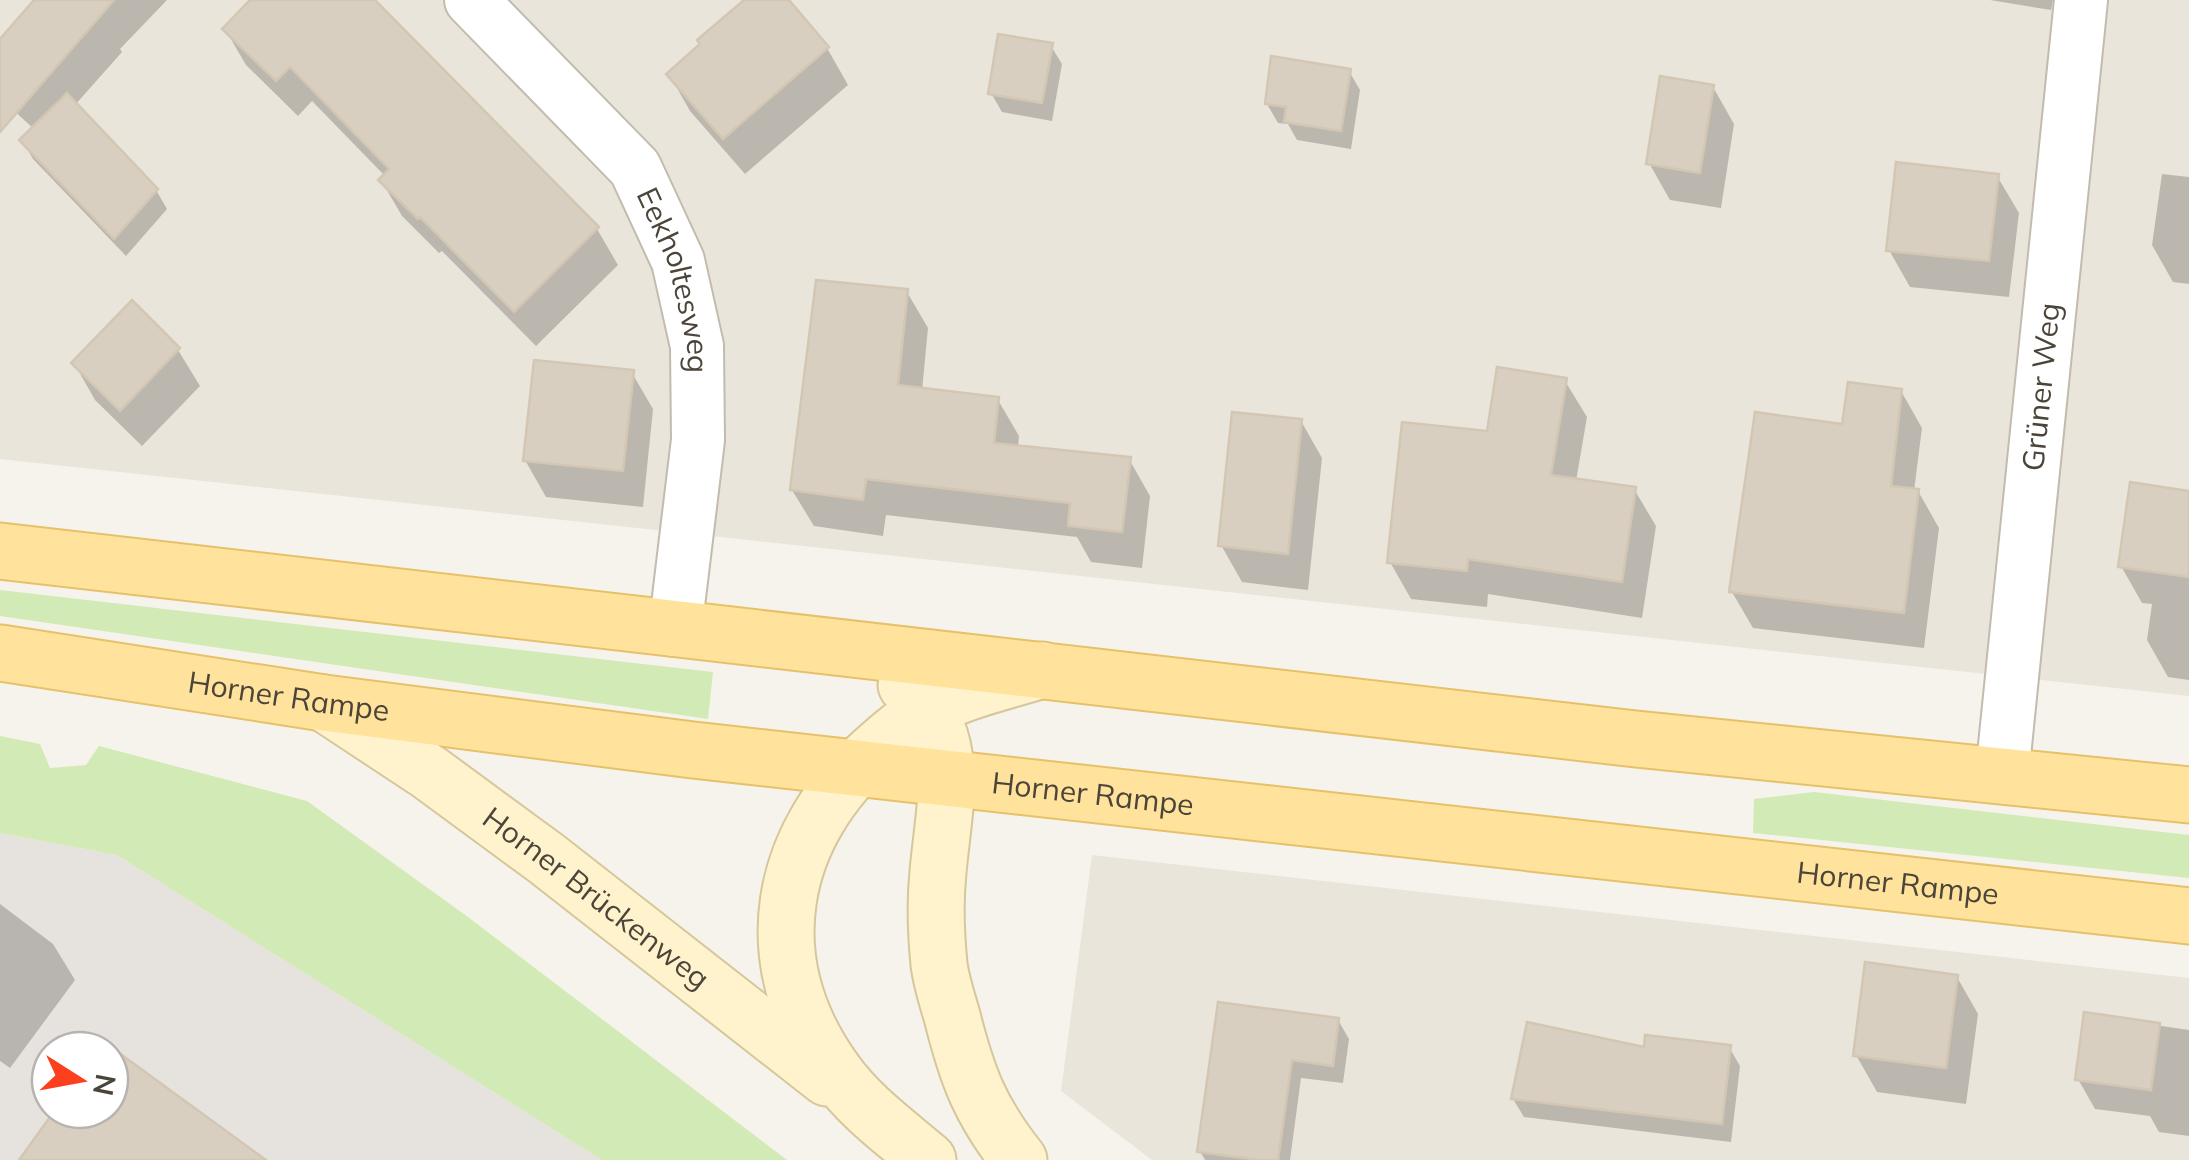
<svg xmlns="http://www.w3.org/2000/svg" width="2189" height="1160" font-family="Mulish,sans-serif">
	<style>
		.residential { fill: #eae5da }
		.industrial { fill: #e6e2dd; fill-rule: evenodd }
		.green { fill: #d2eab5 }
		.shadow { fill: #0003 }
		.building { fill: #d8cfc1; stroke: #d3c7b4; stroke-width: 2.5 }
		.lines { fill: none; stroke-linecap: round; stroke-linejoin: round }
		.street-casing { stroke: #c2bbae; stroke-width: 56 }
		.secondary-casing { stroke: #d6c79b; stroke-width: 59 }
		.primary-casing { stroke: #e6c16a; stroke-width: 59 }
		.street { stroke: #fff; stroke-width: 52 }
		.secondary { stroke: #fff3cd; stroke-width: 55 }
		.primary { stroke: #ffe39c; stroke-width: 55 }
		.labels { text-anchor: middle; stroke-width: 10; stroke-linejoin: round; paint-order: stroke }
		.street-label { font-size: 30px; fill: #4b4439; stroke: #fff }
	</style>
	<rect width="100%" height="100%" fill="#f6f3ec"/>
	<!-- residential -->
	<g class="residential">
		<path d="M0,0H2189V696L0,459Z"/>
		<path d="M1092,855L2189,978V1160H1152L1061,1091Z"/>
	</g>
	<!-- industrial -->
	<path class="industrial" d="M0,833L117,855L602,1160H0ZM50,1050H110V1110H50Z"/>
	<!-- green -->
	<g class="green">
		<path d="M0,590L713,672L708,719L0,616Z"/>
		<path d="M0,736L40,744L50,768L86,765L99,746L307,801L468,917L787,1160H602L117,855L0,833Z"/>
		<path d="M1814,792L2189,835V878L1753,833L1754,799Z"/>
	</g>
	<!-- shadow -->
	<g class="shadow">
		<path d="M37,0H167L120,49L122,52L75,105L156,190L167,209L126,256L33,159L22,140L34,129L0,98V42Z"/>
		<path d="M254,0H365L423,53L597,229L618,265L536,346L442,251L439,253L402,216L381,180L385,176L312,101L298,116L246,65L225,29Z"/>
		<path d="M746,0H785L827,48L848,85L745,174L690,111L669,74Z"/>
		<path d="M1990,0H2053L2051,10Z"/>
		<path d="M1051,46L1062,64L1052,121L1002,112L991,93Z"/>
		<path d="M1349,71L1360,90L1351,149L1297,140L1288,124L1278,123L1267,104Z"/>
		<path d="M1713,87L1734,124L1721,208L1670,200L1649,163Z"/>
		<path d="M2162,174L2189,177V284L2173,282L2152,245Z"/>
		<path d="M1997,176L2019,213L2009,297L1910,287L1889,250Z"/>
		<path d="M907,292L928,328L922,391L998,400L1019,436L1018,448L1129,459L1150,496L1142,568L1091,562L1077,537L886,515L883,536L814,526L792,490Z"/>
		<path d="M178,350L200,386L142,446L95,400L74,363Z"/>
		<path d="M632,373L653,409L643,507L546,497L525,460Z"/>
		<path d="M1565,381L1587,417L1576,481L1634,489L1656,526L1642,618L1488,594L1487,607L1411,599L1390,562Z"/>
		<path d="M1901,391L1922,428L1914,491H1918L1939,528L1924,648L1753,628L1732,592L1845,427Z"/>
		<path d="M1301,421L1322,458L1308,590L1242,582L1221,545Z"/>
		<path d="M2189,493V680L2168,677L2147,640L2152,604L2142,603L2121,566Z"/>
		<path d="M0,904L53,944L75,980L10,1068L0,1061Z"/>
		<path d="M1957,977L1978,1014L1966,1104L1877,1092L1856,1055Z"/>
		<path d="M1220,1004L1338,1020L1349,1039L1343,1083L1301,1078L1290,1160H1205L1200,1151Z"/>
		<path d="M2086,1015L2189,1030V1136L2159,1132L2150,1116L2095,1109L2078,1079Z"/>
		<path d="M1729,1047L1740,1066L1731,1142L1524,1117L1513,1099L1646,1050Z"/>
	</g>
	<!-- building -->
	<g class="building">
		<path d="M34,0H114L0,132V39Z"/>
		<path d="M250,0H375L599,227L514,312L420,217L418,219L378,180L389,169L290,67L276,81L222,29Z"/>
		<path d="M744,0H789L829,47L723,139L666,74L700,44L697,40Z"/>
		<path d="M998,34L1053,43L1042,103L988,94Z"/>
		<path d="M1271,56L1351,69L1341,131L1284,122L1286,107L1265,104Z"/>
		<path d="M1660,76L1714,85L1700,173L1646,164Z"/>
		<path d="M67,93L158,189L114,239L19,140Z"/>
		<path d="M1896,162L1999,174L1989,261L1886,251Z"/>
		<path d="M816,280L908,289L898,385L999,397L994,443L1131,457L1122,532L1068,526L1070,503L866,479L863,500L790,490Z"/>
		<path d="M132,300L180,348L120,411L71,363Z"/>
		<path d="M534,360L634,370L623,471L523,461Z"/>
		<path d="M1497,367L1567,378L1551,475L1636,487L1622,582L1468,559L1467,571L1387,563L1402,422L1487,431Z"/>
		<path d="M1848,382L1902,389L1891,486L1919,489L1904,613L1729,592L1755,412L1842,424Z"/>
		<path d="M1232,412L1302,419L1288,554L1218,546Z"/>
		<path d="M2130,482L2189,491V577L2118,567Z"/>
		<path d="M1865,962L1958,975L1946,1068L1853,1056Z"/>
		<path d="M1218,1002L1339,1018L1333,1066L1292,1060L1278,1160H1260L1197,1152Z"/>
		<path d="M2084,1012L2160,1023L2151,1090L2075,1080Z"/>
		<path d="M1527,1022L1644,1047L1645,1035L1731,1045L1722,1124L1511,1099Z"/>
		<path d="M104,1042L266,1160H19L55,1110H110V1050H98Z"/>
	</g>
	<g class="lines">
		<defs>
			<g id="street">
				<path id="s1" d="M471,0L635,168L678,261L697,346L698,440L675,630"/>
				<path id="s2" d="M2002,775L2081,0"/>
			</g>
			<g id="secondary">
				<path d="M906,685C964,737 944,803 938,872C935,901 936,934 939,964C941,981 947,999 952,1016C967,1076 980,1111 1019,1160"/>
				<path id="s3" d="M324,703L430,773L547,859L827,1078"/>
				<path d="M928,1160C895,1132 860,1107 835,1072C754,960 777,835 879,747C894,734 910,720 927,710C962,691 1004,682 1042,670"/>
			</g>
			<g id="primary">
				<path d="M0,551L1636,739L2189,795"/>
				<path id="s4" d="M0,653L324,703L693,750L2189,916"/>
			</g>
		</defs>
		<!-- street casing -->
		<use href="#street" class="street-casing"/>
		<!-- secondary casing -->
		<use href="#secondary" class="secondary-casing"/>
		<!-- primary casing -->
		<use href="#primary" class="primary-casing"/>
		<!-- street -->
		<use href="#street" class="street"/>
		<!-- secondary -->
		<use href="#secondary" class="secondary"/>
		<!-- primary -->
		<use href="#primary" class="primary"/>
	</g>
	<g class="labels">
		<!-- street labels -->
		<g class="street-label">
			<text dy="10" stroke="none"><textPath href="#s1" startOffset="355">Eekholtesweg</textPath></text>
			<text dy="10" stroke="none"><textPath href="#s2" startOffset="390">Grüner Weg</textPath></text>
			<text dy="10" stroke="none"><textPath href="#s4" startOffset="292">Horner Rampe</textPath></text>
			<text dy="10" stroke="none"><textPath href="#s4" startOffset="1102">Horner Rampe</textPath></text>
			<text dy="10" stroke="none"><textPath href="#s4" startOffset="1912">Horner Rampe</textPath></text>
			<text dy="10" stroke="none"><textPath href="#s3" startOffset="335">Horner Brückenweg</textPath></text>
		</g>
	</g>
	<!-- north arrow -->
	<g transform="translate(80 1080) rotate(101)"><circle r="48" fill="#ffffff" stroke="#b7b4b0" stroke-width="2.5"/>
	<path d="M0-8L18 38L0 25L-18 38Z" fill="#fc3f1d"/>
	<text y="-15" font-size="28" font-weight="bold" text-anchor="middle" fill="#4b4439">N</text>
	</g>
</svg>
